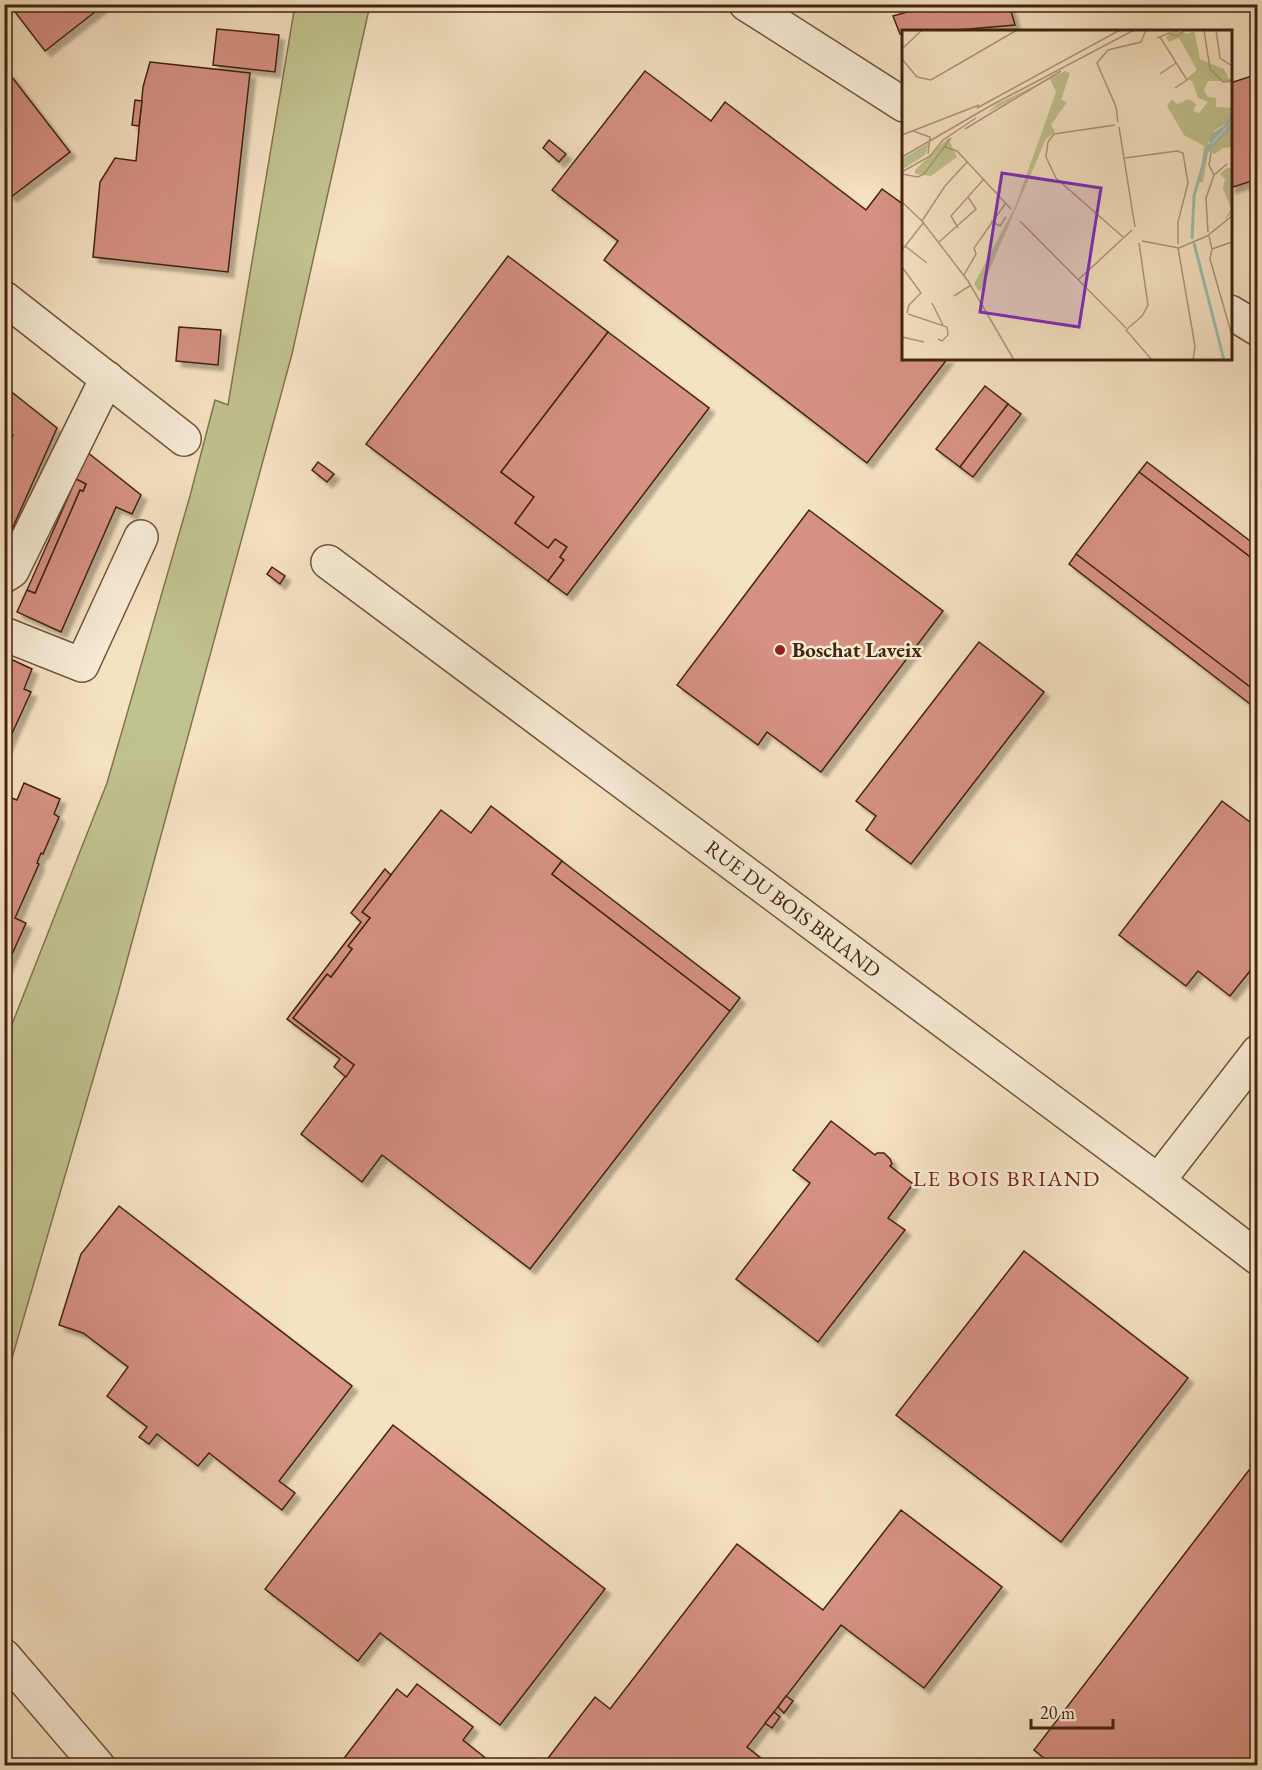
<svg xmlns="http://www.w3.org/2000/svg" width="1262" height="1770" font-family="'EB Garamond',serif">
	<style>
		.green { fill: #c0c290; stroke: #82734e; stroke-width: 1.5 }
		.building { fill: #d59182; stroke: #43240d; stroke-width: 1.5; filter: url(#shadow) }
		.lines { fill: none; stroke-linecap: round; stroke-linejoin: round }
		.minor-casing { stroke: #70543a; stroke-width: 36 }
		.minor { stroke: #f8ecd7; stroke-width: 33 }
		.poi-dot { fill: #8f2418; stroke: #f8ecd7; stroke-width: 2 }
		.labels { text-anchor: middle; stroke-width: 5; stroke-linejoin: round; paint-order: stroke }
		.poi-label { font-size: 21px; font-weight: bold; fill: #43240d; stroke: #f8ecd7; text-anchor: start }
		.street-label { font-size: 21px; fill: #43240d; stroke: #f8ecd7 }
		.neighbourhood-label { font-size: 22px; letter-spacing: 1.5px; fill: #7a1f14; stroke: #f8ecd7 }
		.inset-river { fill: none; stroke: #9cbeb3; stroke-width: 3 }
		.inset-road { fill: none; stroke: #ae9679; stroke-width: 1.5 }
		.view { fill: #7b2cbf; fill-opacity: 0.15; stroke: #7b2cbf; stroke-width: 3 }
		.inset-edge { fill: none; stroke: #43240d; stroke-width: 3 }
	</style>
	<defs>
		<filter id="shadow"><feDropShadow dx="5.5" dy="5.5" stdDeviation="1.5" flood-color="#0004"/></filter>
	</defs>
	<rect width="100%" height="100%" fill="#f5e2c1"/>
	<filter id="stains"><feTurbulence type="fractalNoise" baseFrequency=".00333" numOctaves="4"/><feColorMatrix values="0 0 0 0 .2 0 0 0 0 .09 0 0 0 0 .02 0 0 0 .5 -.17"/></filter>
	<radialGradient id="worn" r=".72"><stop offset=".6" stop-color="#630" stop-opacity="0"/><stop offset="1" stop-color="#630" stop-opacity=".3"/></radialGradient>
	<!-- green -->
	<path class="green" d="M295,5H370L292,354L117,997L5,1382V1042L107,783L190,496L215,400L228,405Z"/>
	<!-- building -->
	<g class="building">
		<path d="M9,4H105L45,51Z"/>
		<path d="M904,4H1009L1015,25L934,32H904V34H900L893,16L907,12Z"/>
		<path d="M217,29L279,35L275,72L213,65Z"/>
		<path d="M150,62L250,73L228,272L93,257L100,182L115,158L136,161L143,87Z"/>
		<path d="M645,71L711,121L725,102L866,210L882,189L904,205V358H948L867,463L604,260L618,241L552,190Z"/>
		<path d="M8,72L70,152L11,197L4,188V75Z"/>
		<path d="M1258,74V179L1230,188V83Z"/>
		<path d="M135,100L142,101L139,126L132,125Z"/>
		<path d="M549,140L566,154L559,162L543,148Z"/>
		<path d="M508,256L608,332L501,472L534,497L515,523L548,548L555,539L567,547L560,557L564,560L548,581L366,444Z"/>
		<path d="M179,327L221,330L218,365L176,361Z"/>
		<path d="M608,332L709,408L567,595L548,581L564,560L560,557L567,547L555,539L548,548L515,523L534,497L501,472Z"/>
		<path d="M4,386L57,428L9,536L4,534V454L13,435L7,432L4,435Z"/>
		<path d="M985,386L1008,404L960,467L936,449Z"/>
		<path d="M1008,404L1021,414L973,477L960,467Z"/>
		<path d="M4,439L10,442L4,454Z"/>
		<path d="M87,452L141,495L132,514L116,507L61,632L17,612L27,590L35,593L80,490L83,491L86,484L76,479Z"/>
		<path d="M318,462L334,474L327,482L312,470Z"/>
		<path d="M1147,462L1258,547V563L1139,472Z"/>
		<path d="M1139,472L1258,563V693L1076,554Z"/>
		<path d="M76,479L86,484L83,491L80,490L35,593L27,590Z"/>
		<path d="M809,510L943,611L821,772L767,732L758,745L677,685Z"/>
		<path d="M1076,554L1258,693V710L1069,564Z"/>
		<path d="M272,567L285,576L280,584L267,574Z"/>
		<path d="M979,642L1044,692L911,864L866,830L876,816L856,801Z"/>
		<path d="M4,656L32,669L24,689L31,692L4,751Z"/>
		<path d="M24,783L60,799L54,814L59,817L43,854L41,853L37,863L39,864L15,918L26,923L4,972V795L17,800Z"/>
		<path d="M1222,801L1258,828V961L1230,996L1198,971L1186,986L1119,935Z"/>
		<path d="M491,806L562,861L552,874L730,1011L530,1269L382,1155L362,1182L301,1134L354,1065L293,1018L327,974L331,977L352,949L348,946L370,918L362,912L441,810L471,833Z"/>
		<path d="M562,861L740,998L730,1011L552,874Z"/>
		<path d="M385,869L391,875L362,912L370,918L348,946L352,949L331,977L327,974L293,1018L354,1065L346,1077L334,1067L340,1059L287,1019L361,922L351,913Z"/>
		<path d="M831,1121L875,1155L877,1153H884L890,1159L892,1164L890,1166L913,1184L888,1218L905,1230L818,1342L736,1279L810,1183L793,1170Z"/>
		<path d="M119,1206L352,1386L279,1481L295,1493L282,1510L209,1453L198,1466L157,1434L149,1444L139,1437L147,1427L107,1396L128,1367L83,1333L59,1325L81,1254Z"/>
		<path d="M1024,1251L1188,1378L1061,1542L896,1415Z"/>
		<path d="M393,1425L605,1589L500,1725L380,1633L358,1661L265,1589Z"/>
		<path d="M1249,1470L1258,1477V1766H1054L1034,1750Z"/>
		<path d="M901,1510L1002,1587L924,1688L841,1625L747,1747L771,1766H542L595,1697L610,1709L737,1544L823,1610Z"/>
		<path d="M417,1684L473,1727L463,1740L488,1760L483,1766H338L397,1689L407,1697Z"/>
		<path d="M786,1696L793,1701L784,1713L778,1707Z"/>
		<path d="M774,1712L780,1717L772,1728L765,1723Z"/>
	</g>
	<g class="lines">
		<defs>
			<g id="minor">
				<path d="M746,4L904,105"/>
				<path d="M4,298L184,439"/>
				<path d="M1230,312L1258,329"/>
				<path d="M328,562L1158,1181L1258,1258"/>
				<path d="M4,576L12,571L107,378"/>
				<path d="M4,634L82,665L141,537"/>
				<path d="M1158,1181L1258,1052"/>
				<path d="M4,1656L98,1766"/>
			</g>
		</defs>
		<!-- minor casing -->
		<use href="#minor" class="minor-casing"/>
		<!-- minor -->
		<use href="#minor" class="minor"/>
	</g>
	<!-- markers -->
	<circle class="poi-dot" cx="780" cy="650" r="6"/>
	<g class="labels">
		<!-- poi labels -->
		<g class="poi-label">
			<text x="792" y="657">Boschat Laveix</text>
		</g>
		<!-- street labels -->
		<g class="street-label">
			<text transform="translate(793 909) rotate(37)" y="7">RUE DU BOIS BRIAND</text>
		</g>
		<!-- neighbourhood labels -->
		<g class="neighbourhood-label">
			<text x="1007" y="1186">LE BOIS BRIAND</text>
		</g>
	</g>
	<!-- overview -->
	<g transform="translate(902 30)">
		<rect width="330" height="330" fill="#f5e2c1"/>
		<path d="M271,0L286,4L292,0L298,29L322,39L327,49L330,47L329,51H306L302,60L306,67L314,68V77L330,78L325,93L312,101L305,115H310L330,91V117L321,118L313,124L306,122L301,152H297L302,116L282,105L265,76L270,69L275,74L287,69L294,74L291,81L297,83L306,72L296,68L290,51L284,49L295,40L277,8L267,12L264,7ZM163,41L168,43L159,70L165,72L149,95L153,102L144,109L78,262L72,254L113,177L154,62L148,49L85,83L95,74ZM46,108L55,127L29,146L13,144V140ZM27,113L23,125L0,140V129ZM325,138H330V183L322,190L329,179L321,158L323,149L318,144Z" fill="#c0c290"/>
		<path d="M330,80V91L307,116L308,105L322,96Z" fill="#9cbeb3"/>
		<path class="inset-river" d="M307,119L330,95M290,209L292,166L307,114M292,213L322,330"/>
		<path class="inset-road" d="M302,0L308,39L321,52L330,51M314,0L318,28L330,36M258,7L285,50L273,58M255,8L267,3L275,6L284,0M0,19L20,0M0,29L15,47L29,50L115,0M195,33L206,20L239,12L244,0M195,33L214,77L216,92M258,44L274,33M75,78L218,0M213,95L152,104L146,112L144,127L154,148L221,207M217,97L233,197M63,99L159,41M11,101L28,107L26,124M0,105L77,75M43,117L55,121L109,179M309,123L307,135L312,145M0,127L88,76L232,0M223,128L275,121L281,123L286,153L276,192V214M0,142L28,126L41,110L74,88M0,144L16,147L22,144L49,108M0,172L20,191L66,251L112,330M20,191L43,156L65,132M89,191L98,196L104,187M118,191L224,298M56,198L49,186L81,150M306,202L304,168L312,145L325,134M307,206L310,219L330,212M240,211L277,218L305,206L330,186M37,212L74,179L66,167M237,213L246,275L240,286L224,300L250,330M3,216L25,233M276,218L293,316L291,330M310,219L308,229L330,306M0,220L22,192M0,237L19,263L7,275L5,283M62,245L74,224L72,218L103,174M176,250L230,200M52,266L69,255M30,273L41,295M6,284L45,297L46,305L40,311L36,309M0,307L22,312"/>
		<path class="view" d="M100,143L199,158L177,297L78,282Z"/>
		<rect width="330" height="330" class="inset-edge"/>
	</g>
	<!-- margin -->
	<rect width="1262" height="1770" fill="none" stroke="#f5e2c1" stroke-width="24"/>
	<rect x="6" y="6" width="1250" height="1758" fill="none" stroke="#43240d" stroke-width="3"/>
	<rect x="12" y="12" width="1238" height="1746" fill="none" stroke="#43240d" stroke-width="1.5"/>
	<!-- scale -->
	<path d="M1031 1719v9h82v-9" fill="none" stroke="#43240d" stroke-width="3"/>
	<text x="1040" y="1719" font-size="18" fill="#43240d" stroke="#f8ecd7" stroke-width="4.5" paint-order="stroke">20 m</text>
	<rect width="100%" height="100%" filter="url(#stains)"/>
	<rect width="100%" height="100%" fill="url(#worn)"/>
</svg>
